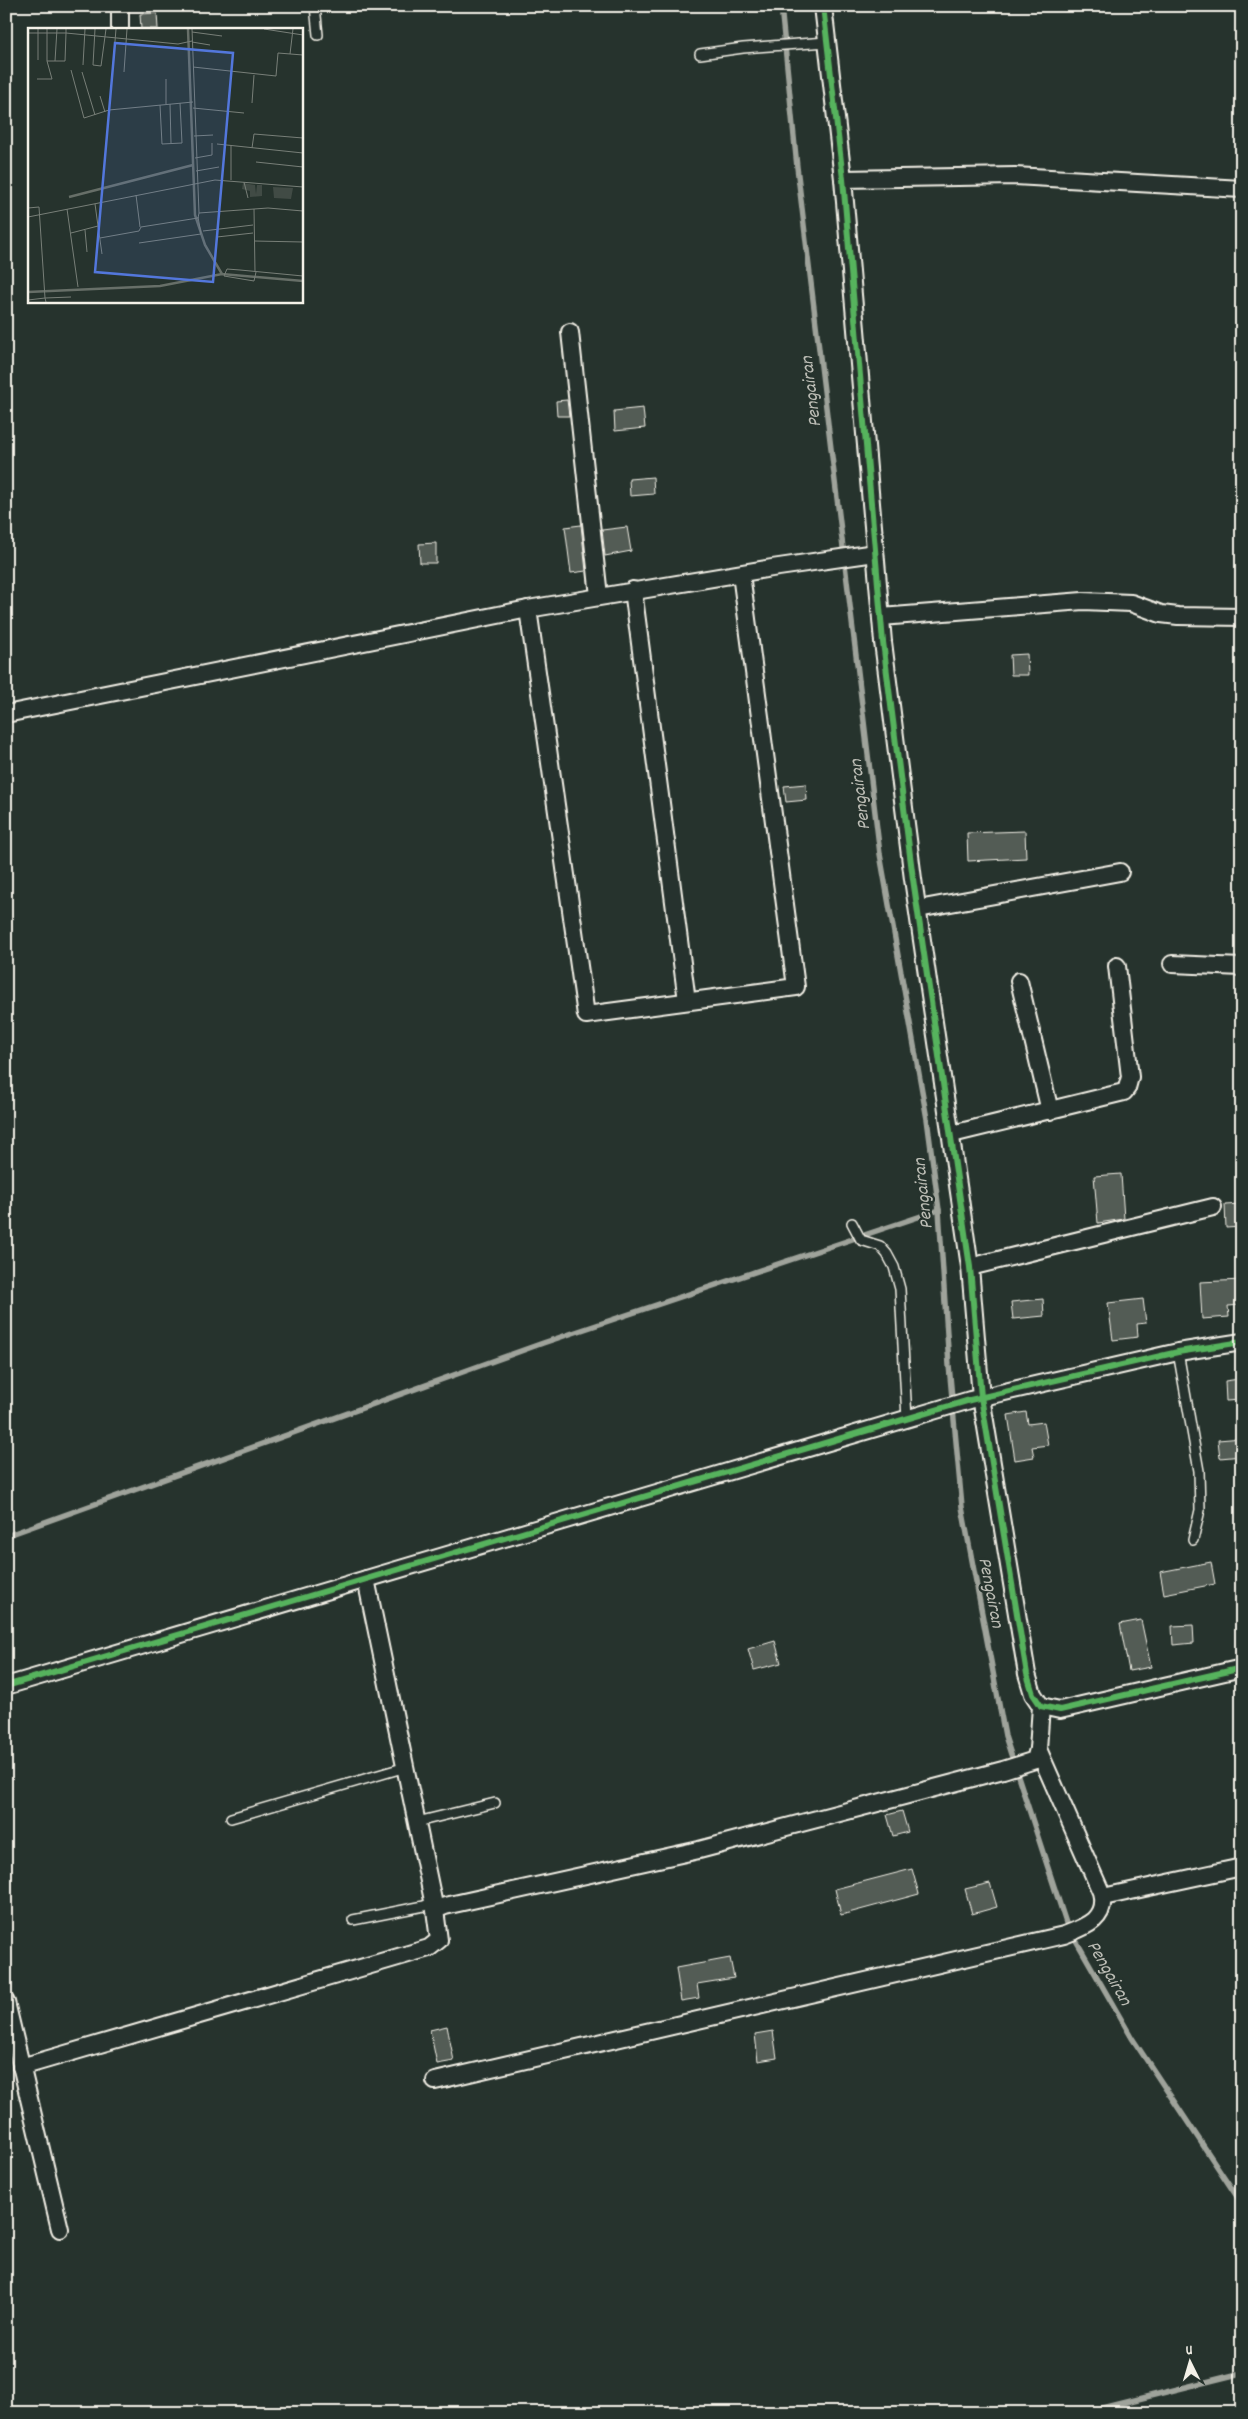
<svg xmlns="http://www.w3.org/2000/svg" width="1248" height="2419" font-family="Dekko,sans-serif">
	<style>
		.lines { fill: none; stroke-linecap: round; stroke-linejoin: round }
		.stream { stroke: #9fa39b; stroke-width: 5.5 }
		.building { fill: #525c55; stroke: #f4f1e8 }
		.lane-casing { stroke: #f4f1e8; stroke-width: 12 }
		.street-casing { stroke: #f4f1e8; stroke-width: 20 }
		.lane { stroke: #26332d; stroke-width: 9 }
		.street { stroke: #26332d; stroke-width: 16 }
		.cycleway-casing { stroke: #26332d; stroke-width: 9 }
		.cycleway { stroke: #56b35d; stroke-width: 6 }
		.labels { text-anchor: middle; stroke-width: 4.5; stroke-linejoin: round; paint-order: stroke }
		.water-label { font-size: 19px; font-style: italic; fill: #bcbdb5; stroke: #26332d }
		.inset-river { fill: none; stroke: #676f68; stroke-width: 2.5 }
		.inset-road { fill: none; stroke: #787f78; stroke-width: 1 }
		.view { fill: #5377dc; fill-opacity: 0.15; stroke: #5377dc; stroke-width: 2.5 }
		.inset-edge { fill: none; stroke: #f4f1e8; stroke-width: 2.5 }
	</style>
	<rect width="100%" height="100%" fill="#26332d"/>
	<filter id="ink" filterUnits="userSpaceOnUse"><feTurbulence type="fractalNoise" baseFrequency=".02" numOctaves="2"/><feDisplacementMap in="SourceGraphic" scale="10" xChannelSelector="R" yChannelSelector="G"/><feConvolveMatrix kernelMatrix="1 2 1 2 8 2 1 2 1" color-interpolation-filters="sRGB"/></filter>
	<g filter="url(#ink)">
		<g class="lines">
			<!-- stream -->
			<g class="stream">
				<path d="M781,6L797,167L880,854L927,1119L939,1210L949,1365L962,1507L1005,1736L1066,1923L1132,2038L1242,2204"/>
				<path d="M6,1536L543,1343L939,1210"/>
				<path d="M1082,2413L1242,2373"/>
			</g>
		</g>
		<!-- building -->
		<g class="building">
			<path d="M157,13L158,29H141L140,14Z"/>
			<path d="M567,400L569,416H557L556,401Z"/>
			<path d="M643,408L645,428L615,431L614,411Z"/>
			<path d="M653,477L654,494L630,496L629,479Z"/>
			<path d="M581,525L586,571L571,573L565,527Z"/>
			<path d="M627,527L631,551L605,556L602,530Z"/>
			<path d="M436,543V563H420L419,544Z"/>
			<path d="M1027,654L1028,675H1011L1010,655Z"/>
			<path d="M806,784L807,800L786,802L784,786Z"/>
			<path d="M1025,831L1026,858L968,861L967,833Z"/>
			<path d="M1121,1174L1124,1219L1098,1223L1094,1176Z"/>
			<path d="M1242,1204V1227L1226,1228L1225,1205Z"/>
			<path d="M1242,1280V1305L1228,1306L1229,1317L1202,1319L1200,1282Z"/>
			<path d="M1043,1299L1044,1316L1013,1319L1011,1302Z"/>
			<path d="M1143,1299L1146,1323L1137,1324L1138,1337L1113,1340L1108,1303Z"/>
			<path d="M1239,1379L1241,1400L1226,1401L1225,1381Z"/>
			<path d="M1026,1412L1028,1424L1044,1422L1048,1445L1032,1447L1034,1457L1015,1460L1008,1415Z"/>
			<path d="M1242,1438V1456L1220,1458L1218,1440Z"/>
			<path d="M1211,1562L1215,1584L1164,1594L1160,1572Z"/>
			<path d="M1141,1620L1151,1667L1129,1671L1120,1624Z"/>
			<path d="M1193,1625L1194,1643L1173,1645L1172,1626Z"/>
			<path d="M775,1641L781,1663L754,1670L748,1649Z"/>
			<path d="M902,1811L908,1832L893,1836L887,1815Z"/>
			<path d="M912,1869L919,1894L841,1915L835,1889Z"/>
			<path d="M990,1883L997,1907L972,1914L965,1889Z"/>
			<path d="M730,1958L734,1978L697,1984L699,1998L681,2001L676,1968Z"/>
			<path d="M447,2026L454,2061L437,2064L430,2030Z"/>
			<path d="M773,2031L777,2058L758,2061L755,2034Z"/>
		</g>
		<g class="lines">
			<defs>
				<g id="lane">
					<path d="M315,6L318,35"/>
					<path d="M700,54L743,48L827,42"/>
					<path d="M852,1223L861,1240L880,1246L887,1254L894,1267L900,1289L907,1419"/>
					<path d="M1178,1352L1199,1471L1200,1510L1193,1540"/>
					<path d="M231,1818L406,1767"/>
					<path d="M417,1822L495,1803"/>
					<path d="M353,1920L424,1906L434,1902"/>
				</g>
				<g id="street">
					<path d="M120,6V29"/>
					<path d="M823,6L843,179L883,642L913,879L970,1267L981,1397L1027,1674L1033,1694L1041,1706L1060,1710L1242,1668"/>
					<path d="M843,179L1015,176L1242,189"/>
					<path d="M570,332L599,596"/>
					<path d="M633,590L687,1001"/>
					<path d="M528,609L586,1015L796,987L741,574"/>
					<path d="M881,617L1083,601L1131,603L1161,614L1178,616L1242,617"/>
					<path d="M6,714L528,609L772,568L875,553"/>
					<path d="M918,909L1120,872"/>
					<path d="M1172,964L1242,967"/>
					<path d="M1019,981L1050,1111"/>
					<path d="M952,1134L1124,1092L1127,1088L1130,1077L1117,966"/>
					<path d="M970,1267L1213,1207"/>
					<path d="M366,1579L435,1910"/>
					<path d="M6,1686L970,1400L1178,1352L1242,1342"/>
					<path d="M1103,1897L1242,1867"/>
					<path d="M6,2002L60,2229"/>
					<path d="M21,2067L429,1948L439,1940L435,1910L445,1906L699,1850L1003,1770L1035,1760L1038,1749L1041,1706"/>
					<path d="M435,2081L1064,1935C1085,1927 1108,1919 1101,1892L1038,1749"/>
				</g>
			</defs>
			<!-- lane casing -->
			<use href="#lane" class="lane-casing"/>
			<!-- street casing -->
			<use href="#street" class="street-casing"/>
			<!-- lane -->
			<use href="#lane" class="lane"/>
			<!-- street -->
			<use href="#street" class="street"/>
			<defs>
				<g id="cycleway">
					<path d="M823,6L843,179L883,642L913,879L970,1267L981,1397L1027,1674L1033,1694L1041,1706L1060,1710L1242,1668"/>
					<path d="M6,1686L970,1400L1178,1352L1242,1342"/>
				</g>
			</defs>
			<!-- cycleway casing -->
			<use href="#cycleway" class="cycleway-casing"/>
			<!-- cycleway -->
			<use href="#cycleway" class="cycleway"/>
		</g>
	</g>
	<g class="labels">
		<!-- water labels -->
		<g class="water-label">
			<text transform="translate(809 392) rotate(-97)" y="7">Pengairan</text>
			<text transform="translate(858 795) rotate(-97)" y="7">Pengairan</text>
			<text transform="translate(921 1194) rotate(-96)" y="7">Pengairan</text>
			<text transform="translate(993 1592) rotate(79)" y="7">Pengairan</text>
			<text transform="translate(1111 1972) rotate(60)" y="7">Pengairan</text>
		</g>
	</g>
	<!-- overview -->
	<g transform="translate(28 28)">
		<rect width="275" height="275" fill="#26332d"/>
		<path d="M215,155L227,157L228,166L229,157H234V168L222,169V163L214,161ZM245,159L265,160L263,171L246,170Z" fill="#414b45"/>
		<path class="inset-river" d="M160,1L167,187L177,217L194,246M41,169L165,137M0,264L132,258L194,246L275,253"/>
		<path class="inset-road" d="M67,1L65,37L73,38L78,1M164,1L171,185L240,180L275,183M236,1L275,7M164,4L194,8M0,5H38V1M164,14L182,17M262,26L265,1M10,32V1M19,33V1M27,33L29,1M55,37L57,1M85,38L88,1M165,39L248,48L250,25L275,27M43,42L56,90L81,82L165,74M54,44L67,87M96,44L99,1M9,51H24L19,33H37L38,5L150,16L164,13M138,51V76M72,68L77,84M224,75L226,47M142,76L143,115M132,77L134,116L154,115L152,75M165,80L216,85M166,108L185,107M189,116L275,125M224,120L226,106L275,110M167,130L184,127V115M228,134L275,139M168,143L191,139M203,152V117M216,154L220,170M108,167L112,199M0,180L11,179L17,270L43,269M39,181L50,259M226,181L227,244M0,189L187,152L275,159M70,198L74,226M57,202L59,224M175,203L225,197M43,205L70,198L67,176M189,209L225,205M72,210L111,203L113,199L170,190L171,185M226,213L275,214M111,215L173,206L170,189M228,244L226,253L196,248L199,241L212,242L275,248M0,272L17,270L18,274"/>
		<path class="view" d="M87,15L205,25L185,254L67,244Z"/>
		<rect width="275" height="275" class="inset-edge"/>
	</g>
	<!-- margin -->
	<rect width="1248" height="2419" fill="none" stroke="#26332d" stroke-width="25"/>
	<rect x="12" y="12" width="1223" height="2394" fill="none" stroke="#f4f1e8" stroke-width="2" filter="url(#ink)"/>
	<!-- north arrow -->
	<g transform="translate(1190 2362) rotate(355)" stroke="#26332d" stroke-width="4" paint-order="stroke">
	<path d="M0-4L9 19L0 12L-9 19Z" fill="#f4f1e8"/>
	<text y="-8" font-size="14" font-weight="bold" text-anchor="middle" fill="#f4f1e8">U</text>
	</g>
</svg>
